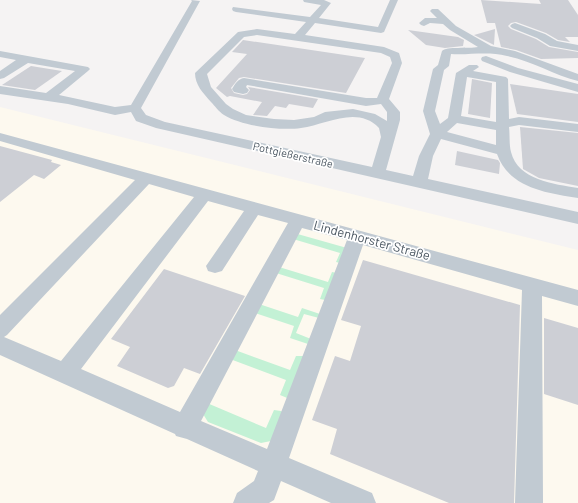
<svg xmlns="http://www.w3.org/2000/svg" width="578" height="503" font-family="Barlow,sans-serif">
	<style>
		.commercial { fill: #fdf9ef }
		.green { fill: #c3f1d5 }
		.building { fill: #cdcfd5 }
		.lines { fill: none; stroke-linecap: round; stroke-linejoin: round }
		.minor { fill: #c1cad2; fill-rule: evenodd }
		.labels { text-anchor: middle; stroke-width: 3.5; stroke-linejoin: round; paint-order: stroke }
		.far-street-label { font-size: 11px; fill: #4a5661; stroke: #fff }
		.street-label { font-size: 13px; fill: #4a5661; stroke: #fff }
	</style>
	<rect width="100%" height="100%" fill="#f5f3f3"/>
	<!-- commercial -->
	<path class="commercial" d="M0,107L578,250V503H0Z"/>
	<!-- green -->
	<path class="green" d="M294,233L347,248L340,263L336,262L340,253L293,239L279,267L328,282L332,272L337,273L325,300L320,299L324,288L276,273L259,304L298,317L302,308L320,314L319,318L304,314L296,333L311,339L308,344L290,338L294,326L255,313L235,350L290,370L296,356H303L308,360L292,400L280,395L286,380L230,359L207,403L266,428L274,410L281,411L287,415L280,432L271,441L261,443L208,422L203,414V403Z"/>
	<!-- building -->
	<g class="building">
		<path d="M481,0L541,4L539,0H568L578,15V37H565L570,42L558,40L546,33L516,22L511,23L508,26L511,29L536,39L549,47L578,52V58L541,59L516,50L501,47L495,23H487Z"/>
		<path d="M495,29L494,45L474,35Z"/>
		<path d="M408,30L458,37L464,40L463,46L445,48L426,45Z"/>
		<path d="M243,40L365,58L346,93L244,77L239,78L231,88L234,93L243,95L247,94L250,90L248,87L318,99L313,108L289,104L286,108L275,106L267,116L253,115L262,102L230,96L227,97L216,88L247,54L232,52Z"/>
		<path d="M31,66L62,71L35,90L2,85Z"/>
		<path d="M472,79L492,83L490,118L468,114Z"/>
		<path d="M510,84L578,94V122L517,114Z"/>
		<path d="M520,127L578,133V186L539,178L523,169Z"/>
		<path d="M0,146L52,160L51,162L61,165L44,179L34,175L0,202Z"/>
		<path d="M457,151L498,160L500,163L499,174L455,165Z"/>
		<path d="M363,260L520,305L514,503H449L330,454L337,429L312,420L335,356L350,361L361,326L341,320Z"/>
		<path d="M164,269L245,296L200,374L184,368L174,386L168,388L117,366L130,347L111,339Z"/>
		<path d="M544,318L578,328V405L544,394Z"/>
	</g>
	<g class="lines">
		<!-- minor -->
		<g class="minor">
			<path d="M191,0L200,1L141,108L146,115L165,122L372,167L381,137L379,128C357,105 326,125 301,128C280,131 242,126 224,115C218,111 215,106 211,102C203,93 195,85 195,73L238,32L257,29L295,34L306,22L236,12L233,11L232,9L233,7L310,17L321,5L304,2L303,0H324L331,3L319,18L378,27L390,0H398L384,32L381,33L315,23L305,35L384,47L399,53L402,63L389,99L400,112V120L386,170L413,176L419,156L430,134L423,111L433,69L438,65L442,51C446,46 469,49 478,47L450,30L443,24L430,23L424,26L421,25L419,23L425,18H437L430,11L432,9H438L456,26L491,46L515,51L578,74V81C554,75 532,61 507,56C488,51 471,55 451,54L449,66L444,70L435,111L440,124L448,118L456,73L469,65H477L479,67L473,71L506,77L508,79L509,119L519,117L578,124V132L519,125L509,127C510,135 509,144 511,152C518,180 554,184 578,188V198C546,193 509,188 497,154L441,139L433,156L428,179L578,212V224L156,128L136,121L131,112L115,115L68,104L0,94V86L46,93L75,71L28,63L4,78L0,79V71L16,60L0,57V51L88,67L90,69L88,71L59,95L115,107L131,105L192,1ZM257,35L381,53L390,57L392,63L377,98H366L244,78C238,79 235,84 232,89L234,92L243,94L247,93L249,90L246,87L247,85L366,106L381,104L387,112V121L375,114L353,109L325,112L314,117L294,120L274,119L246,115L233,109L226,104L211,87L207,74L244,37ZM467,77L496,82V122L461,116ZM457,123L496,130V145L447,132Z"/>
			<path d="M515,23L545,34L557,41L578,45V51L550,46L537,38L512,28L510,26L512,24Z"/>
			<path d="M486,56L518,68L578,84V92L510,72L482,61L481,59L482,57Z"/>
			<path d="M0,133L578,290V306L542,296L543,503H515L522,290L363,245L289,458L372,493L376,503H331L281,481L274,500L269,503H233L237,493L254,481L258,471L187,439L176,436L175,434L0,355V315L135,180L0,141ZM149,184L194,197L61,361L4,337L7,335ZM208,201L244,211L206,266L208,271L215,273L222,271L258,215L288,223L180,412L81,369ZM302,228L347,240L267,449L201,421Z"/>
		</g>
	</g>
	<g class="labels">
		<!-- far-street labels -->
		<g class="far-street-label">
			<text transform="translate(293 155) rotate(13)" y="4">Pottgießerstraße</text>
		</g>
		<!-- street labels -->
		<g class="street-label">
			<text transform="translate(372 240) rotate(15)" y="5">Lindenhorster Straße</text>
		</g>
	</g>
</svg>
